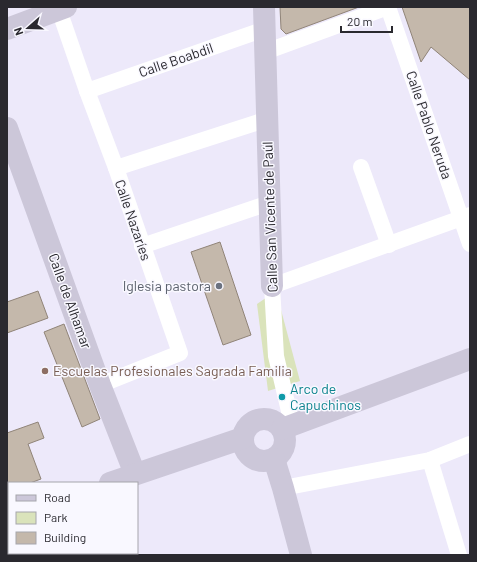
<svg xmlns="http://www.w3.org/2000/svg" width="477" height="562" font-family="Barlow,sans-serif">
	<style>
		.green { fill: #dae3bb }
		.building { fill: #c4b8ab; stroke: #908478 }
		.lines { fill: none; stroke-linecap: round; stroke-linejoin: round }
		.street { stroke: #fff; stroke-width: 16 }
		.secondary { stroke: #ccc7d9; stroke-width: 22 }
		.worship-dot { fill: #6b7280; stroke: #f9f8ff; stroke-width: 1.5 }
		.education-dot { fill: #8d6e63; stroke: #f9f8ff; stroke-width: 1.5 }
		.culture-dot { fill: #0f9aa8; stroke: #f9f8ff; stroke-width: 1.5 }
		.labels { text-anchor: middle; stroke-width: 3; stroke-linejoin: round; paint-order: stroke }
		.street-label { font-size: 14px; fill: #2a292f; stroke: #f9f8ff }
		.worship-label { font-size: 14px; fill: #5b616d; stroke: #f9f8ff; text-anchor: end }
		.education-label { font-size: 14px; fill: #785e54; stroke: #f9f8ff; text-anchor: start }
		.culture-label { font-size: 14px; fill: #0d838f; stroke: #f9f8ff; text-anchor: start }
	</style>
	<rect width="100%" height="100%" fill="#ede9fa"/>
	<!-- green -->
	<path class="green" d="M276,291L300,381L268,391L257,304Z"/>
	<!-- building -->
	<g class="building">
		<path d="M280,7H359L286,34L281,29Z"/>
		<path d="M402,7H470V80L431,47L421,62Z"/>
		<path d="M220,242L251,335L223,345L191,252Z"/>
		<path d="M38,291L48,318L7,333V302Z"/>
		<path d="M64,324L100,419L82,427L44,332Z"/>
		<path d="M38,422L44,438L28,444L41,479L30,483H7V433Z"/>
	</g>
	<g class="lines">
		<!-- street -->
		<g class="street">
			<path d="M58,7L87,91L116,168L180,353L100,385"/>
			<path d="M388,7L470,244"/>
			<path d="M265,52L388,7"/>
			<path d="M87,91L265,29"/>
			<path d="M361,167L389,245"/>
			<path d="M116,168L268,119"/>
			<path d="M142,246L269,203"/>
			<path d="M292,424L276,356L272,286L470,215"/>
			<path d="M430,460L459,555"/>
			<path d="M283,488L430,460L470,444"/>
		</g>
		<!-- secondary -->
		<g class="secondary">
			<path d="M264,7L272,286"/>
			<path d="M7,29L66,7"/>
			<path d="M7,128L100,385L135,474"/>
			<circle cx="264" cy="440" r="21"/>
			<path d="M282,429L470,359"/>
			<path d="M274,459L283,488L301,555"/>
			<path d="M110,483L243,438"/>
			<path d="M7,518L9,517"/>
		</g>
	</g>
	<!-- markers -->
	<circle class="worship-dot" cx="219" cy="286" r="4"/>
	<circle class="education-dot" cx="45" cy="371" r="4"/>
	<circle class="culture-dot" cx="282" cy="397" r="4"/>
	<g class="labels">
		<!-- street labels -->
		<g class="street-label">
			<text transform="translate(176 60) rotate(-19)" y="5">Calle Boabdil</text>
			<text transform="translate(429 125) rotate(71)" y="5">Calle Pablo Neruda</text>
			<text transform="translate(270 217) rotate(-92)" y="5">Calle San Vicente de Paúl</text>
			<text transform="translate(133 220) rotate(71)" y="5">Calle Nazaríes</text>
			<text transform="translate(70 301) rotate(70)" y="5">Calle de Alhamar</text>
		</g>
		<!-- worship labels -->
		<g class="worship-label">
			<text x="211" y="291">Iglesia pastora</text>
		</g>
		<!-- education labels -->
		<g class="education-label">
			<text x="53" y="376">Escuelas Profesionales Sagrada Familia</text>
		</g>
		<!-- culture labels -->
		<g class="culture-label">
			<text x="290" y="394">Arco de<tspan x="290" dy="16">Capuchinos</tspan></text>
		</g>
	</g>
	<!-- border -->
	<rect width="477" height="562" fill="none" stroke="#2a292f" stroke-width="16"/>
	<!-- legend -->
	<rect x="8" y="482" width="130" height="72" fill="#f9f8ff" stroke="#a6a5ac"/>
	<rect x="16" y="495" width="20" height="6" fill="#ccc7d9" stroke="#a6a5ac"/>
	<text x="44" y="502" font-size="12" fill="#2a292f">Road</text>
	<rect x="16" y="512" width="20" height="12" fill="#dae3bb" stroke="#a6a5ac"/>
	<text x="44" y="522" font-size="12" fill="#2a292f">Park</text>
	<rect x="16" y="532" width="20" height="12" fill="#c4b8ab" stroke="#a6a5ac"/>
	<text x="44" y="542" font-size="12" fill="#2a292f">Building</text>
	<!-- north arrow -->
	<g transform="translate(28 28) rotate(250)" stroke="#f9f8ff" stroke-width="3" paint-order="stroke">
	<path d="M0-3L7 15L0 10L-7 15Z" fill="#2a292f"/>
	<text y="-6" font-size="11" font-weight="bold" text-anchor="middle" fill="#2a292f">N</text>
	</g>
	<!-- scale -->
	<path d="M341 26v6h51v-6" fill="none" stroke="#2a292f" stroke-width="2"/>
	<text x="347" y="26" font-size="12" fill="#2a292f" stroke="#f9f8ff" stroke-width="3" paint-order="stroke">20 m</text>
</svg>
